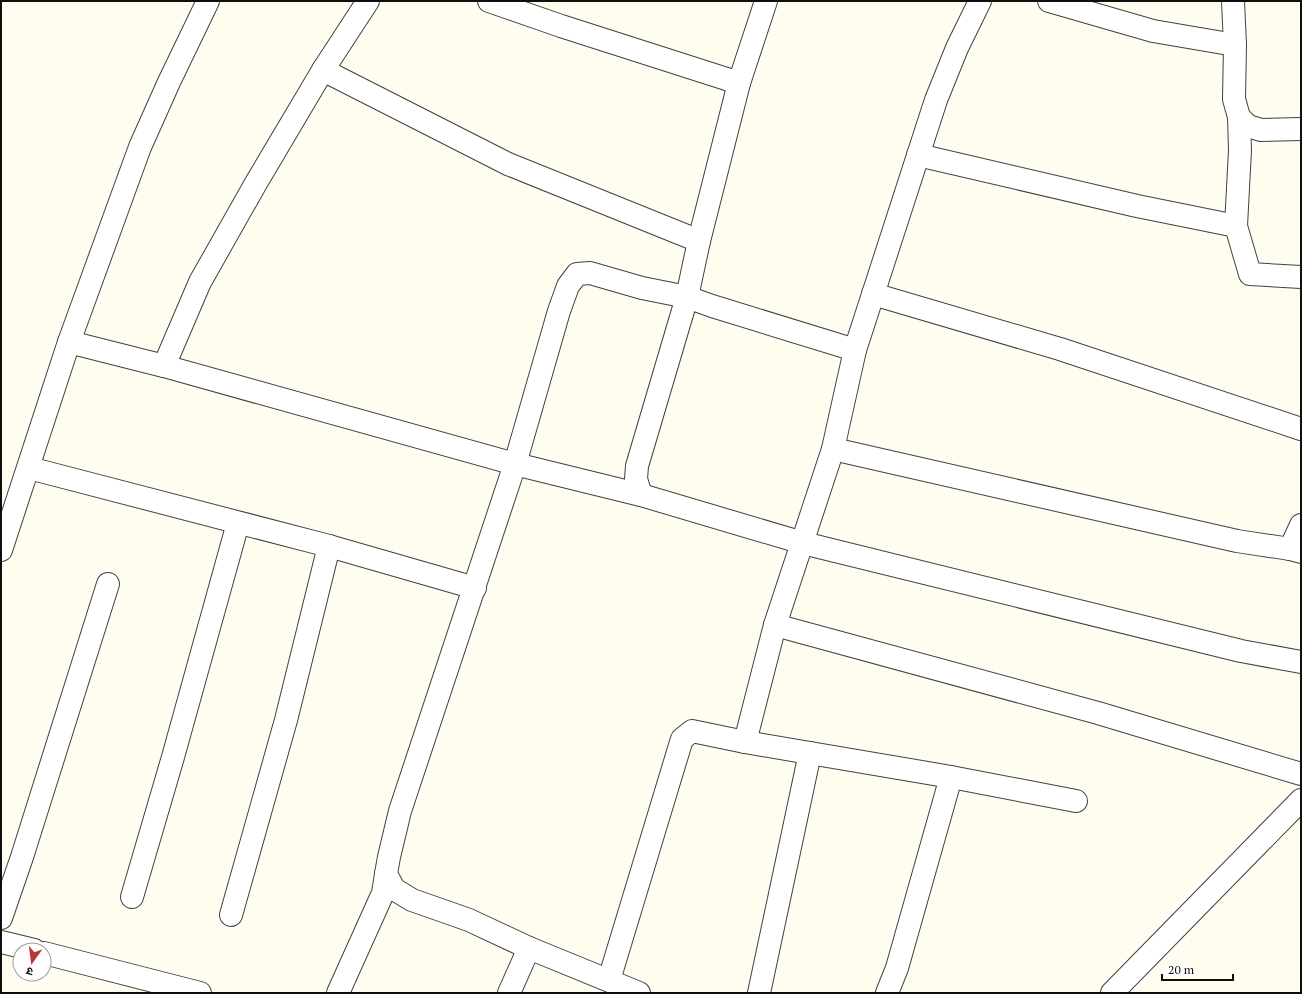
<svg xmlns="http://www.w3.org/2000/svg" width="1302" height="994" font-family="'PT Serif','Noto Sans Devanagari',serif">
	<style>
		.lines { fill: none; stroke-linecap: round; stroke-linejoin: round }
		.minor-casing { stroke: #414141; stroke-width: 24 }
		.minor { stroke: #fff; stroke-width: 22 }
	</style>
	<rect width="100%" height="100%" fill="#fefdf0"/>
	<g class="lines">
		<defs>
			<g id="minor">
				<path d="M489,1L561,26L739,83"/>
				<path d="M1049,1L1153,31L1235,45"/>
				<path d="M1233,1L1235,45L1234,99L1239,117L1248,126L1261,130L1301,129"/>
				<path d="M323,70L508,164L699,241"/>
				<path d="M1239,117L1240,150L1236,226L1250,274L1301,277"/>
				<path d="M918,155L1137,206L1236,226"/>
				<path d="M873,294L1060,349L1301,429"/>
				<path d="M69,342L164,366L515,464L641,495L803,543L1241,651L1301,662"/>
				<path d="M164,366L200,282L256,183L323,70L368,1"/>
				<path d="M833,449L1237,541L1290,549L1301,552"/>
				<path d="M29,468L329,546L475,588"/>
				<path d="M641,495L636,479L637,466L687,297L699,241L739,83L766,1"/>
				<path d="M1290,549L1301,525"/>
				<path d="M1,550L69,342L140,147L169,82L208,1"/>
				<path d="M775,625L1098,713L1301,774"/>
				<path d="M745,742L775,625L833,449L855,350L936,100L957,48L980,1"/>
				<path d="M132,897L173,757L238,523"/>
				<path d="M231,915L286,720L329,546"/>
				<path d="M1,918L22,857L108,584"/>
				<path d="M1,942L34,950"/>
				<path d="M44,953L200,993"/>
				<path d="M609,980L678,752L682,739L692,731L745,742L951,777L1076,801"/>
				<path d="M338,993L383,893L386,874"/>
				<path d="M509,993L529,948"/>
				<path d="M639,993L529,948L469,920L412,900L394,889L386,874L389,857L400,811L515,464L559,311L568,286L577,274L590,273L642,288L687,297L712,306L855,350"/>
				<path d="M759,993L810,753"/>
				<path d="M887,993L897,968L951,777"/>
				<path d="M1112,993L1301,800"/>
			</g>
		</defs>
		<!-- minor casing -->
		<use href="#minor" class="minor-casing"/>
		<!-- minor -->
		<use href="#minor" class="minor"/>
	</g>
	<!-- border -->
	<rect width="1302" height="994" fill="none" stroke="#0e0e0e" stroke-width="4"/>
	<!-- north arrow -->
	<g transform="translate(32 962) rotate(194)"><circle r="19" fill="#ffffff" stroke="#9f9f9f"/>
	<path d="M0-3L7 15L0 10L-7 15Z" fill="#b5392f"/>
	<text y="-6" font-size="11" font-weight="bold" text-anchor="middle" fill="#0e0e0e">उ</text>
	</g>
	<!-- scale -->
	<path d="M1162 974v6h71v-6" fill="none" stroke="#0e0e0e" stroke-width="2"/>
	<text x="1168" y="974" font-size="12" fill="#0e0e0e" stroke="#ffffff" stroke-width="3" paint-order="stroke">20 m</text>
</svg>
